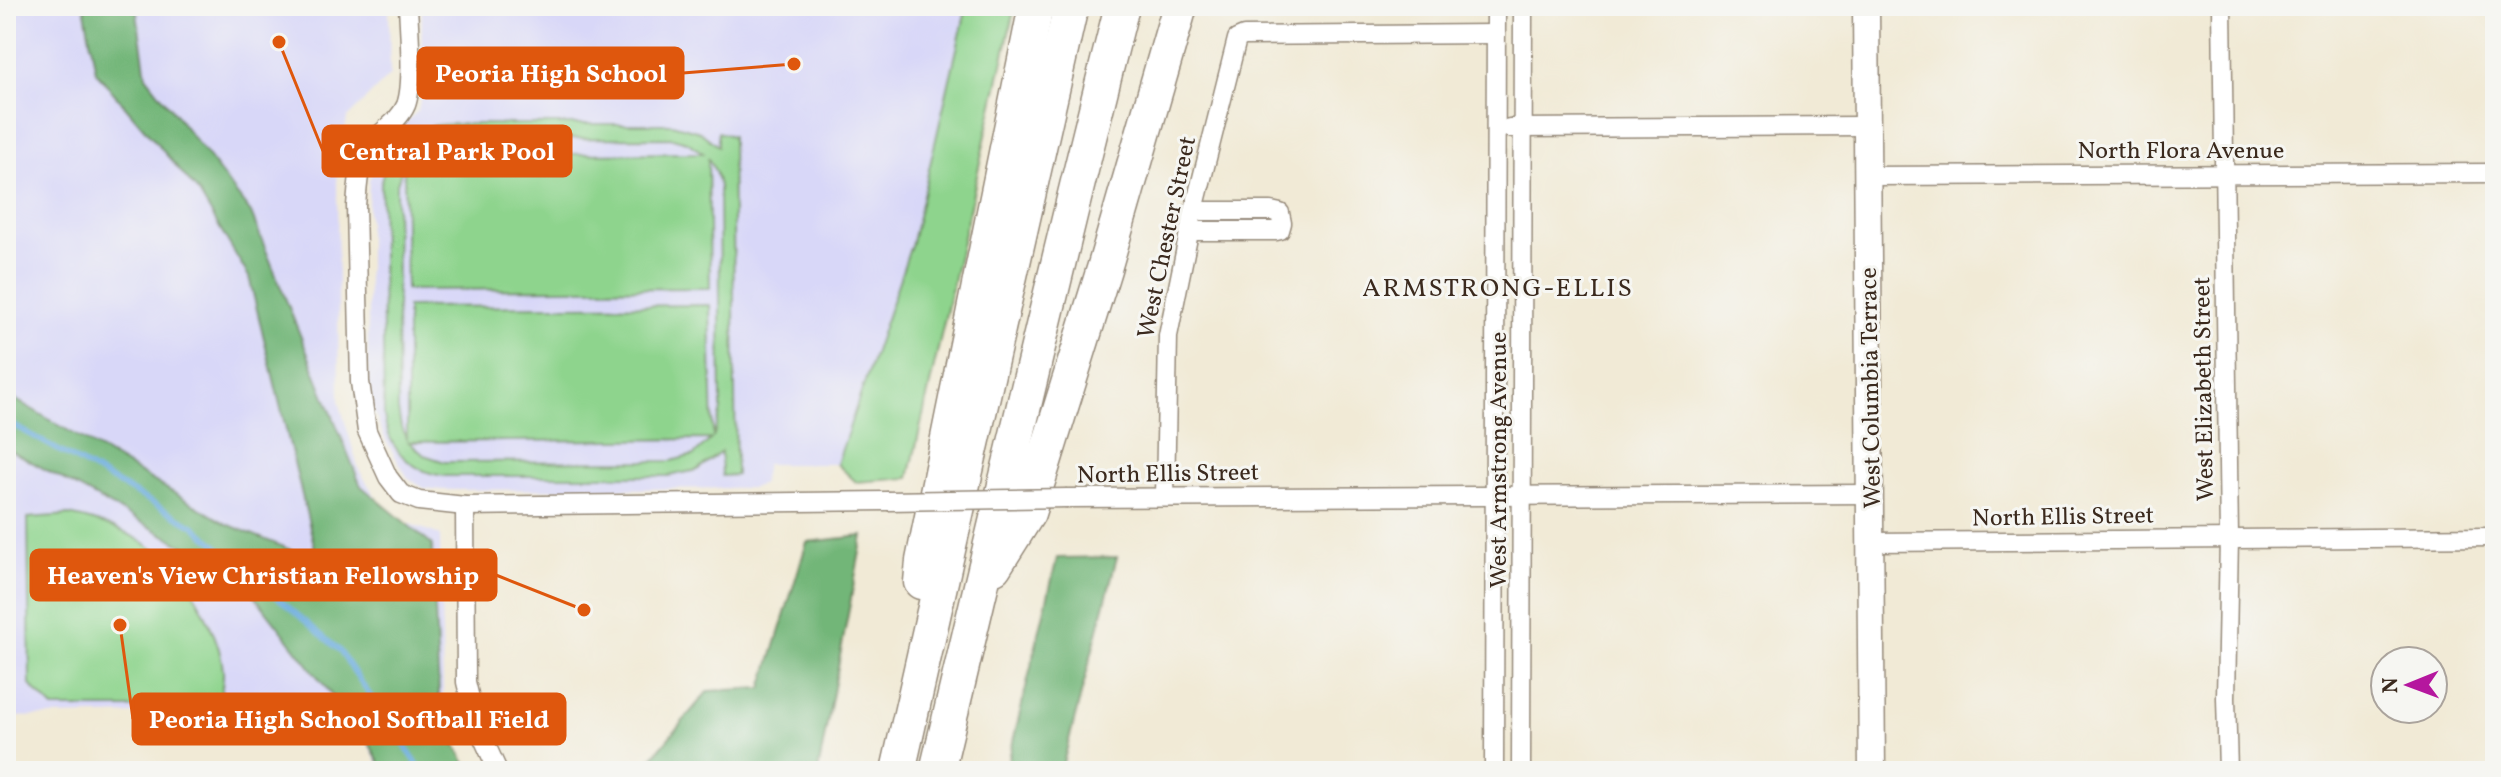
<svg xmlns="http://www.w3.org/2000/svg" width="2501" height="777" font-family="Vollkorn,serif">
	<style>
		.built { fill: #d8d7f8 }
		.green { fill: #8ed48d; stroke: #647f56; stroke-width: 2; fill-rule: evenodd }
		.forest { fill: #72b678; stroke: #56704b; stroke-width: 2 }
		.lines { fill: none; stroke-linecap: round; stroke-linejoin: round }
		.stream { stroke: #69abde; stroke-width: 5 }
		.street-casing { stroke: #968a7a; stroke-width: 21 }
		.secondary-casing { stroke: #968a7a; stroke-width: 29 }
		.highway-casing { stroke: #968a7a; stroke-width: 37 }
		.street { stroke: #fff; stroke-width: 18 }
		.secondary { stroke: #fff; stroke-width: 26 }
		.highway { stroke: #fff; stroke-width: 34 }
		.street-bridge-casing { stroke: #968a7a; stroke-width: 21; stroke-linecap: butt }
		.street-bridge { stroke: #fff; stroke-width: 18 }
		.labels { text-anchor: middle; stroke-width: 6; stroke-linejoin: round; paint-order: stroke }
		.street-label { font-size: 24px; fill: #3b2a1e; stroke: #f6f6f2 }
		.neighbourhood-label { font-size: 26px; letter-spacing: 2px; fill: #3b2a1e; stroke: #f6f6f2 }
		.leader { fill: none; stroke: #df570d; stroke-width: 3 }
		.callout-dot { fill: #df570d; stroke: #f6f6f2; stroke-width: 3 }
		.callout { fill: #df570d; stroke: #df570d; stroke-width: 3 }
		.callout-label { font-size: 26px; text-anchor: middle; font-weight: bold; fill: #fff }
	</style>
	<rect width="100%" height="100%" fill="#f6f6f2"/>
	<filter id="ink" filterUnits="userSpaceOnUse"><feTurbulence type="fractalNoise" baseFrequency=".0125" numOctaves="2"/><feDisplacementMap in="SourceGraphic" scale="16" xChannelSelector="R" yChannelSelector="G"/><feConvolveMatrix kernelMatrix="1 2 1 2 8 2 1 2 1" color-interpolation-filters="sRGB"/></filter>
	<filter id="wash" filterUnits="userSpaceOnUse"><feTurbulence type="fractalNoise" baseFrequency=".006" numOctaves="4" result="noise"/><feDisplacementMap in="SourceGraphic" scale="32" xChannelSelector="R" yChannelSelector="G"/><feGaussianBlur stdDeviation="1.8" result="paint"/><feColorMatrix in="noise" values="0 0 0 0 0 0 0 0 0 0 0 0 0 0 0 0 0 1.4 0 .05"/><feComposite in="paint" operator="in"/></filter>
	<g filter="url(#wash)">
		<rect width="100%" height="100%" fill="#f1ead6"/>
		<!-- built -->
		<g class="built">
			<path d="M6,6H389L390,75L347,118L337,178L339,401L359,470L388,516L440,535L444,734L463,771H382L349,709L6,717Z"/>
			<path d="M422,6H967L912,242L837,464H766L762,484L752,488L441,490L424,488L408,478L386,441L374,412L368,377V209L369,181L376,160L389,138L418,111L421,97Z"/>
		</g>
		<!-- green -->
		<g class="green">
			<path d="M967,6H1015L909,478L856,482L837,464L912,242Z"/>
			<path d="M448,124H672L700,132L718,146V132L732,136L736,475L722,476L721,452L697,470L669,476H445C411,472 388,449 384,415L381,182C388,148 413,125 448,124ZM672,138L687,142L703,153L409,155L423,145L444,139ZM708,158L715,171L719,186L721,410L713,438L710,305L407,307V440L401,427L398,410L396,187L404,162L406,290L710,288ZM711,439L694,455L671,461L445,462L424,455L409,442Z"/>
			<path d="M69,515C137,529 181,557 209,623C216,638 222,654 223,671C224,682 220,696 219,708H53L30,685L28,518Z"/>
			<path d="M6,520L9,636L6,643Z"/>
		</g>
		<!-- forest -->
		<g class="forest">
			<path d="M84,6H136L146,76L251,213L361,486L432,545L440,715L470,771H384L369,743L239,576L6,448V394L227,524L318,561L249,277L199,193L96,72Z"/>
			<path d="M863,536L818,771H641L708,691L762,688L807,542Z"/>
			<path d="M1117,557L1061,771H1006L1057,558Z"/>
		</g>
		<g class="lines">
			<!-- stream -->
			<path class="stream" d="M6,421L194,526L339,650L422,771"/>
		</g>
	</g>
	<g filter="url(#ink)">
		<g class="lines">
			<defs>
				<g id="street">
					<path d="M408,6C409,30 414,84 406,105C399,121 384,129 373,141C358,159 358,184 356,206L360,382L367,431L388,477L401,494L419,501L465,506L887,501"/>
					<path d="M2222,6L2229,538L2226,698L2228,771"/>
					<path d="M1509,128L1866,126"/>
					<path d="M1867,176L2495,173"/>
					<path d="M1189,231H1276L1280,230L1282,223L1280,213L1271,211H1194"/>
					<path d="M1165,496L1168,336L1192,218L1237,39L1244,36L1496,34"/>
					<path d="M1067,498L1871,494"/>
					<path d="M465,506L466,682L476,723L498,771"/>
					<path d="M1872,542L2495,537"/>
					<path d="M1494,771L1496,6"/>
					<path d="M1521,771L1523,6"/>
				</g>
				<path id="secondary" d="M1866,6L1872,771"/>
				<g id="highway">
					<path d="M994,567L1028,513L1104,269L1180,6"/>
					<path d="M921,582L923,561L1036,6"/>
					<path d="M898,771L1071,6"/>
					<path d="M937,771C998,516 1057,260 1122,6"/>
				</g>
			</defs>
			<!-- street casing -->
			<use href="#street" class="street-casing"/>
			<!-- secondary casing -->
			<use href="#secondary" class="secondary-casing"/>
			<!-- highway casing -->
			<use href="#highway" class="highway-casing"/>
			<!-- street -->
			<use href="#street" class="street"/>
			<!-- secondary -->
			<use href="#secondary" class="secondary"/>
			<!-- highway -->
			<use href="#highway" class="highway"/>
			<defs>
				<path id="street-bridge" d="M887,501L1067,498"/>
			</defs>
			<!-- street-bridge casing -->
			<use href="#street-bridge" class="street-bridge-casing"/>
			<!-- street-bridge -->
			<use href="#street-bridge" class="street-bridge"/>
		</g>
	</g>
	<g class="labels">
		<!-- street labels -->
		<g class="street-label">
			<text x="2181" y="158">North Flora Avenue</text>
			<text transform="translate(1166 237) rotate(-78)" y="8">West Chester Street</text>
			<text transform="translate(1870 388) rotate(-91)" y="8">West Columbia Terrace</text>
			<text transform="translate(2203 389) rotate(-91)" y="8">West Elizabeth Street</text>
			<text transform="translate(1498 460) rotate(-90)" y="8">West Armstrong Avenue</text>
			<text transform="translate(1168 473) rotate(-1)" y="8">North Ellis Street</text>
			<text transform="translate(2063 516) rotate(-1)" y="8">North Ellis Street</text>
		</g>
		<!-- neighbourhood labels -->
		<g class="neighbourhood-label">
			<text x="1498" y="296">ARMSTRONG-ELLIS</text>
		</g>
	</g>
	<!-- callouts -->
	<path class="leader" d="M794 64L683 73M279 42L323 151M584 610L496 575M120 625L133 719"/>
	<g class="callout-dot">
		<circle cx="794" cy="64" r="8"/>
		<circle cx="279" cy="42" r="8"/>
		<circle cx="584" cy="610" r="8"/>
		<circle cx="120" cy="625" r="8"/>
	</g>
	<g class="callout">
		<rect x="418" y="48" width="265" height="50" rx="8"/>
		<rect x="323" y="126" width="248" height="50" rx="8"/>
		<rect x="31" y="550" width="465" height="50" rx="8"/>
		<rect x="133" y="694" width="432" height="50" rx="8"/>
	</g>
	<g class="callout-label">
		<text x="551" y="82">Peoria High School</text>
		<text x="447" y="160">Central Park Pool</text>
		<text x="263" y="584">Heaven's View Christian Fellowship</text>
		<text x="349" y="728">Peoria High School Softball Field</text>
	</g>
	<!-- margin -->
	<rect width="2501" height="777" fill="none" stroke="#f6f6f2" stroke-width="32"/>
	<!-- north arrow -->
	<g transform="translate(2409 685) rotate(269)"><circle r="38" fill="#f6f6f2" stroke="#aba49d" stroke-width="2"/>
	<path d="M0-6L14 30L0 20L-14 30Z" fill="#b5179e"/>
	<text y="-12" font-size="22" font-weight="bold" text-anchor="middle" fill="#3b2a1e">N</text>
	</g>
</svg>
